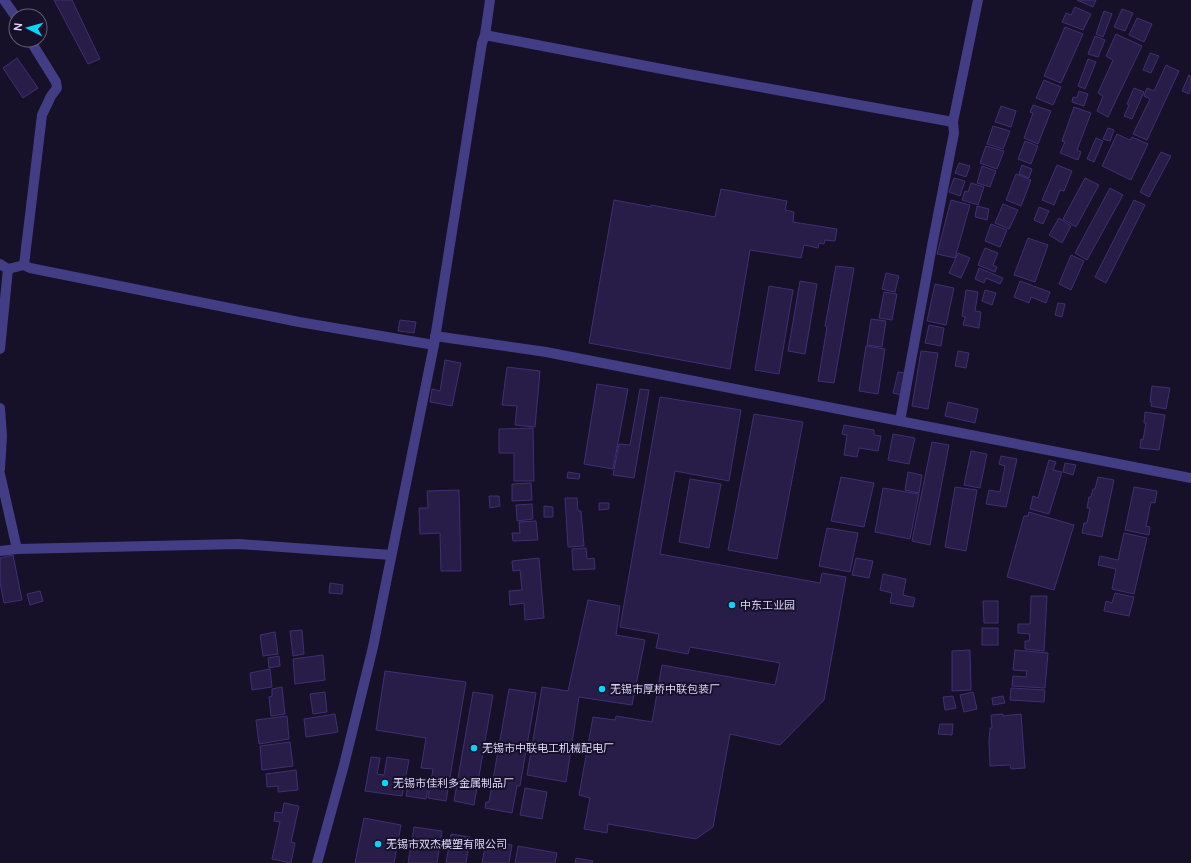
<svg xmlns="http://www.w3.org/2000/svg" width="1191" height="863" font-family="Manrope,'Noto Sans SC',sans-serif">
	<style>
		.building { fill: #281d48; stroke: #402f74 }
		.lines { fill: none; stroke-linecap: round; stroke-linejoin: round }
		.minor { stroke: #433d85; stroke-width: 10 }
		.poi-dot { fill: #09d5f9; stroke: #161028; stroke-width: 1.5 }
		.labels { text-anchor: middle; stroke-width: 4; stroke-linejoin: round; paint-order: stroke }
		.poi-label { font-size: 11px; fill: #ded8fe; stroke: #161028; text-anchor: start }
	</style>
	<rect width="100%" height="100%" fill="#161028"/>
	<!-- building -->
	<g class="building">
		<path d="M54,0H72L100,59L88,64Z"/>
		<path d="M1077,0H1096L1093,7Z"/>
		<path d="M1075,7L1091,14L1083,30L1062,22L1066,13L1071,15Z"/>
		<path d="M1122,9L1133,13L1125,31L1114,27Z"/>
		<path d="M1104,11L1112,14L1103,37L1096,34Z"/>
		<path d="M1137,18L1152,24L1144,42L1129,35Z"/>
		<path d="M1065,27L1083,34L1061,83L1044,76Z"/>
		<path d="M1116,34L1142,46L1108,117L1097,111L1103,96L1098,93L1113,60L1106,56Z"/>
		<path d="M1095,36L1105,40L1098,57L1088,54Z"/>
		<path d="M1150,53L1159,56L1151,73L1143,70Z"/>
		<path d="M17,58L38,88L23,98L3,68Z"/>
		<path d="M1088,59L1096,62L1085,89L1078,86Z"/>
		<path d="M1166,65L1179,71L1147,140L1133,134L1150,99L1144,96L1147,88L1154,91Z"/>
		<path d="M1189,75L1191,77V89L1189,94L1182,91Z"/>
		<path d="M1044,80L1061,87L1053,105L1036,98Z"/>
		<path d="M1134,88L1144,92L1132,119L1124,116L1129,105L1127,104Z"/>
		<path d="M1079,91L1088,94L1084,106L1072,102L1073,97L1077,98Z"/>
		<path d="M1033,105L1051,111L1038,144L1024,138L1033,113L1030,112Z"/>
		<path d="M1001,106L1016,111L1011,127L995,122Z"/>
		<path d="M1074,107L1091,113L1077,150L1081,152L1078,160L1060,153L1065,142L1062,141Z"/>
		<path d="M993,126L1010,131L1003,149L987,144Z"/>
		<path d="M1108,128L1114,130L1110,141L1103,139Z"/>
		<path d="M1117,134L1130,140L1132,137L1148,144L1131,180L1102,166Z"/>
		<path d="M1096,138L1103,141L1094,162L1087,159Z"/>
		<path d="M1025,141L1038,146L1031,164L1018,159Z"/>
		<path d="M986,146L1004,151L997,169L980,163Z"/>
		<path d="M1161,152L1171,156L1149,197L1140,192Z"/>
		<path d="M959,163L970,166L966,177L955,173Z"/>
		<path d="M1022,165L1032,169L1029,178L1019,174Z"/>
		<path d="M1057,165L1072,171L1064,191L1060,190L1054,205L1042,200Z"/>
		<path d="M982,166L996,171L990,187L977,183Z"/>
		<path d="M1016,174L1031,180L1021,206L1006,200Z"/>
		<path d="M954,178L965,181L960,196L949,192Z"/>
		<path d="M1085,178L1099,185L1076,227L1063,219Z"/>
		<path d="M971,183L984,187L978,205L962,200L965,191L968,192Z"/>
		<path d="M1110,188L1123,195L1087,260L1075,253Z"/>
		<path d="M721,189L787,201L785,210L794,212L793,222L837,229L835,241L825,240L824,244L819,243L818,248L804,245L801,258L750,250L730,369L589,343L614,200L651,207V205L715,217Z"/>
		<path d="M951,200L970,205L955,258L937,254Z"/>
		<path d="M1134,200L1145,205L1106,283L1095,277Z"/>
		<path d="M1003,204L1018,210L1009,229L995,223Z"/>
		<path d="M977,206L989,209L987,220L975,217Z"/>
		<path d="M1039,207L1049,211L1043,224L1034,220Z"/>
		<path d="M1059,218L1071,226L1062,243L1049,235Z"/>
		<path d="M991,224L1007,230L1000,247L985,241Z"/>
		<path d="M1028,238L1048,245L1035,282L1014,275Z"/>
		<path d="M985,248L998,253L993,265L997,267L995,272L978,265Z"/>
		<path d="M958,253L970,258L961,278L949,273Z"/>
		<path d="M1071,255L1084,261L1071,290L1059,284Z"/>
		<path d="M836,266L854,268L834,383L818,381L827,327L825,326Z"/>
		<path d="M979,268L1003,278L1000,284L986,278L984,283L975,279Z"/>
		<path d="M886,273L899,276L895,292L882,289Z"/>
		<path d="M800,281L817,284L805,354L788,351Z"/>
		<path d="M1020,281L1050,292L1046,303L1031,297L1029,303L1014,297Z"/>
		<path d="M935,284L954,288L946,325L927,321Z"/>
		<path d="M769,286L793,290L779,374L755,370Z"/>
		<path d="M966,290L978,292L975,311L981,312L979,328L963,325L965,317L962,316Z"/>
		<path d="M985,290L996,293L992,305L982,301Z"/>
		<path d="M884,292L897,294L892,320L879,318Z"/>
		<path d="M1058,303L1065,304L1062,317L1055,315Z"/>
		<path d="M871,319L886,321L882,347L867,345Z"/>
		<path d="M400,320L416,322L414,333L398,331Z"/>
		<path d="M929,325L944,328L941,346L925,343Z"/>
		<path d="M866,346L885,349L878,394L859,391Z"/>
		<path d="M921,351L938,353L928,409L912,406Z"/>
		<path d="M958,351L969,353L966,368L955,366Z"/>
		<path d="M445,360L461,363L452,406L430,402L432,389L440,391Z"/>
		<path d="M507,367L540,371L535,427L515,425L517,406L502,405Z"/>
		<path d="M898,372L906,373L901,395L893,393Z"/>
		<path d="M597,384L628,389L613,469L584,464Z"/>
		<path d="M1152,386L1170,388L1166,409L1151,406L1152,402H1150Z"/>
		<path d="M640,389L649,390L634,478L613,475L619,444L630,445Z"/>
		<path d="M660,397L741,410L729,481L675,471L660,554L820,583L822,573L846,577L824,700L780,745L730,734L713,827L696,839L608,824L607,833L584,829L590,798L579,795L593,717L615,720L616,716L652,722L662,665L775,685L780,663L690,647L688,654L656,648L659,634L620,627Z"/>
		<path d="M948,402L978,409L975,423L945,416Z"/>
		<path d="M1145,412L1165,415L1159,450L1140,448L1141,439L1143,440L1146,423H1144Z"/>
		<path d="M754,414L803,422L777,559L728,550Z"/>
		<path d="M844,425L874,430V435L881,436L878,451L859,448L857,457L844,455L847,435L842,434Z"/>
		<path d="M533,428L534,481H514V453H499V429Z"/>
		<path d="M893,434L915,438L909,464L888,460Z"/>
		<path d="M932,442L949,445L930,545L912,541Z"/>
		<path d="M971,451L987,454L980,488L964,485Z"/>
		<path d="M1001,456L1017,459L1006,507L986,504L989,490L1000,492L1005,466L999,464Z"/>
		<path d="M1049,460L1056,462L1053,470L1062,472L1049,514L1030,509L1033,496L1038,498Z"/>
		<path d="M1065,463L1076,465L1073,475L1063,472Z"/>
		<path d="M568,472L580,474L579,479L567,478Z"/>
		<path d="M908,472L922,475L919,493L905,490Z"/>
		<path d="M841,477L874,483L864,527L831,521Z"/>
		<path d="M1098,477L1114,480L1102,537L1082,533L1084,523H1087L1090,508H1087L1089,497H1091L1093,489H1095Z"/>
		<path d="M690,479L721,484L709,548L679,542Z"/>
		<path d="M531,483L532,500L512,501V484Z"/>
		<path d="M955,487L977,490L966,551L945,547Z"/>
		<path d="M1134,487L1157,491L1155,503L1151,502L1146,526L1150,527L1149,535L1125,530Z"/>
		<path d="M883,488L919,494L910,539L875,532Z"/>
		<path d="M459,490L461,571H441L440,533L420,534L419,508H428L427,491Z"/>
		<path d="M489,496H499L500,506L490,508Z"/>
		<path d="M565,498H577L578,511H581L584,546L568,547Z"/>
		<path d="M599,503H609V509L599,510Z"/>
		<path d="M532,504L533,519L517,521L516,505Z"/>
		<path d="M544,506L553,507V517H544Z"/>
		<path d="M1029,512L1074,525L1054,590L1007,577L1024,516H1028Z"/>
		<path d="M536,521L538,540L513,541L512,533H520L519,522Z"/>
		<path d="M827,528L858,533L850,572L819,566Z"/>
		<path d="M1124,533L1147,538L1134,594L1112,589L1116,569L1098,565L1100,556L1118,560Z"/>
		<path d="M586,548L587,559L594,558L595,569L573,570L572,549Z"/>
		<path d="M13,555L22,600L4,603L0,582V558Z"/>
		<path d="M539,558L544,618L525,620L524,603L510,605L509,591L522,590L520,570L513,571L512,561Z"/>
		<path d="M856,558L873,561L869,578L852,575Z"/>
		<path d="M883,574L906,579L903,595L915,598L913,607L890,603L892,593L880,590Z"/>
		<path d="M330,583L343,585L342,594L329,593Z"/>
		<path d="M40,591L43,601L30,605L27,594Z"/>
		<path d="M1115,593L1134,597L1129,616L1104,611L1106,601L1112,603Z"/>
		<path d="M1031,596H1047L1044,651L1025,649V641H1029L1030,634L1018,633V624H1030Z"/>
		<path d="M588,600L620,606L616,635L645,640L632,705L579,697L566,782L527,775L542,687L568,691Z"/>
		<path d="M983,601H998V623H984Z"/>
		<rect x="982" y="628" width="16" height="17"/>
		<path d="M302,630L304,654L293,656L290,631Z"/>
		<path d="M275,632L278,654L263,656L260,635Z"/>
		<path d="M970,650L971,690L952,691V651Z"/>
		<path d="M1015,650L1048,653L1045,688L1012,686L1013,676L1026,677L1027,671L1013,670Z"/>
		<path d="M323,655L325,680L295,684L293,659Z"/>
		<path d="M279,656L280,666L269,668L268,658Z"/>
		<path d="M270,669L272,687L252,690L250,673Z"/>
		<path d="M385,671L466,682L446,801L428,798L433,769L421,768L426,738L376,730Z"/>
		<path d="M282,687L285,714L271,716L269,697L272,696V689Z"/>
		<path d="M1011,688L1045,690L1044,702L1010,700Z"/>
		<path d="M509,689L536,693L520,786H517L512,813L485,808L486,802H489Z"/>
		<path d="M325,692L327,712L313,714L310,694Z"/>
		<path d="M473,692L493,695L474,805L454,801Z"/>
		<path d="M973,692L977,709L964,712L960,695Z"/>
		<path d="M953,696L956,708L945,710L943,697Z"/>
		<path d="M1003,696L1005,703L993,705L992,698Z"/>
		<path d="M335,714L338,732L306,737L304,719Z"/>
		<path d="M1003,714V716L1021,714L1025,768L1011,769L1010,765L990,766L989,741L990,728H992L991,715Z"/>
		<path d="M287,716L289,739L259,744L256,720Z"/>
		<path d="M940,724H953L952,735L938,734Z"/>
		<path d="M290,742L293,766L262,770L260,746Z"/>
		<path d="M371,757L380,758L377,774L384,775L387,757L409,760L402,796L365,791Z"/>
		<path d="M296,770L298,790L278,792V786L267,787L266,774Z"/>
		<path d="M408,785L428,788L426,799L406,796Z"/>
		<path d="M525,788L547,792L542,819L520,815Z"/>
		<path d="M284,803L299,806L291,842L295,843L291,863L272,859L280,822L274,821L275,812L282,813Z"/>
		<path d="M364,818L401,825L394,863H355Z"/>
		<path d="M414,827L442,831L437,863H408Z"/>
		<path d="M451,834L470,837L466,863H446Z"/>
		<path d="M486,841L512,845L509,863H482Z"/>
		<path d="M518,846L557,853L555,863H515Z"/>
		<path d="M576,858L593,861L592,863H575Z"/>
	</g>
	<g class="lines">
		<!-- minor -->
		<g class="minor">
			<path d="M4,0L16,17"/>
			<path d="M485,35L490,0"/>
			<path d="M0,264L8,269L24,265L30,268L299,322L434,345"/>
			<path d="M24,265L42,115L51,96L57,88L56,82L30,40"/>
			<path d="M435,336L546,352L1191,478"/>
			<path d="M0,349L8,269"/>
			<path d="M0,408L2,436L0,469"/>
			<path d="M900,421L932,246L954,133L953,122L978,0"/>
			<path d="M0,474L17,549"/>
			<path d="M0,551L17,549L239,544L391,555"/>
			<path d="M317,863L344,765L373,647L434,345L482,43L485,35L688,74L953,122"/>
		</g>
	</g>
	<!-- markers -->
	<g class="poi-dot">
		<circle cx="732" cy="605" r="4"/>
		<circle cx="602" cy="689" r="4"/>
		<circle cx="474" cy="748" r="4"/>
		<circle cx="385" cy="783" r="4"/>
		<circle cx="378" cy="844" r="4"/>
	</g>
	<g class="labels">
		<!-- poi labels -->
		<g class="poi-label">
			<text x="740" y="609">中东工业园</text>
			<text x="610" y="693">无锡市厚桥中联包装厂</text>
			<text x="482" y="752">无锡市中联电工机械配电厂</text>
			<text x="393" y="787">无锡市佳利多金属制品厂</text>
			<text x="386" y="848">无锡市双杰模塑有限公司</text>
		</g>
	</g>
	<!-- north arrow -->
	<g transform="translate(28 28) rotate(276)"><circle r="19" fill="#161028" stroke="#66607e"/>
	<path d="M0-3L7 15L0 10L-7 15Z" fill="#09d5f9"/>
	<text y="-6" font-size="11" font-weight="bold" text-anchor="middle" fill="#ded8fe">N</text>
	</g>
</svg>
